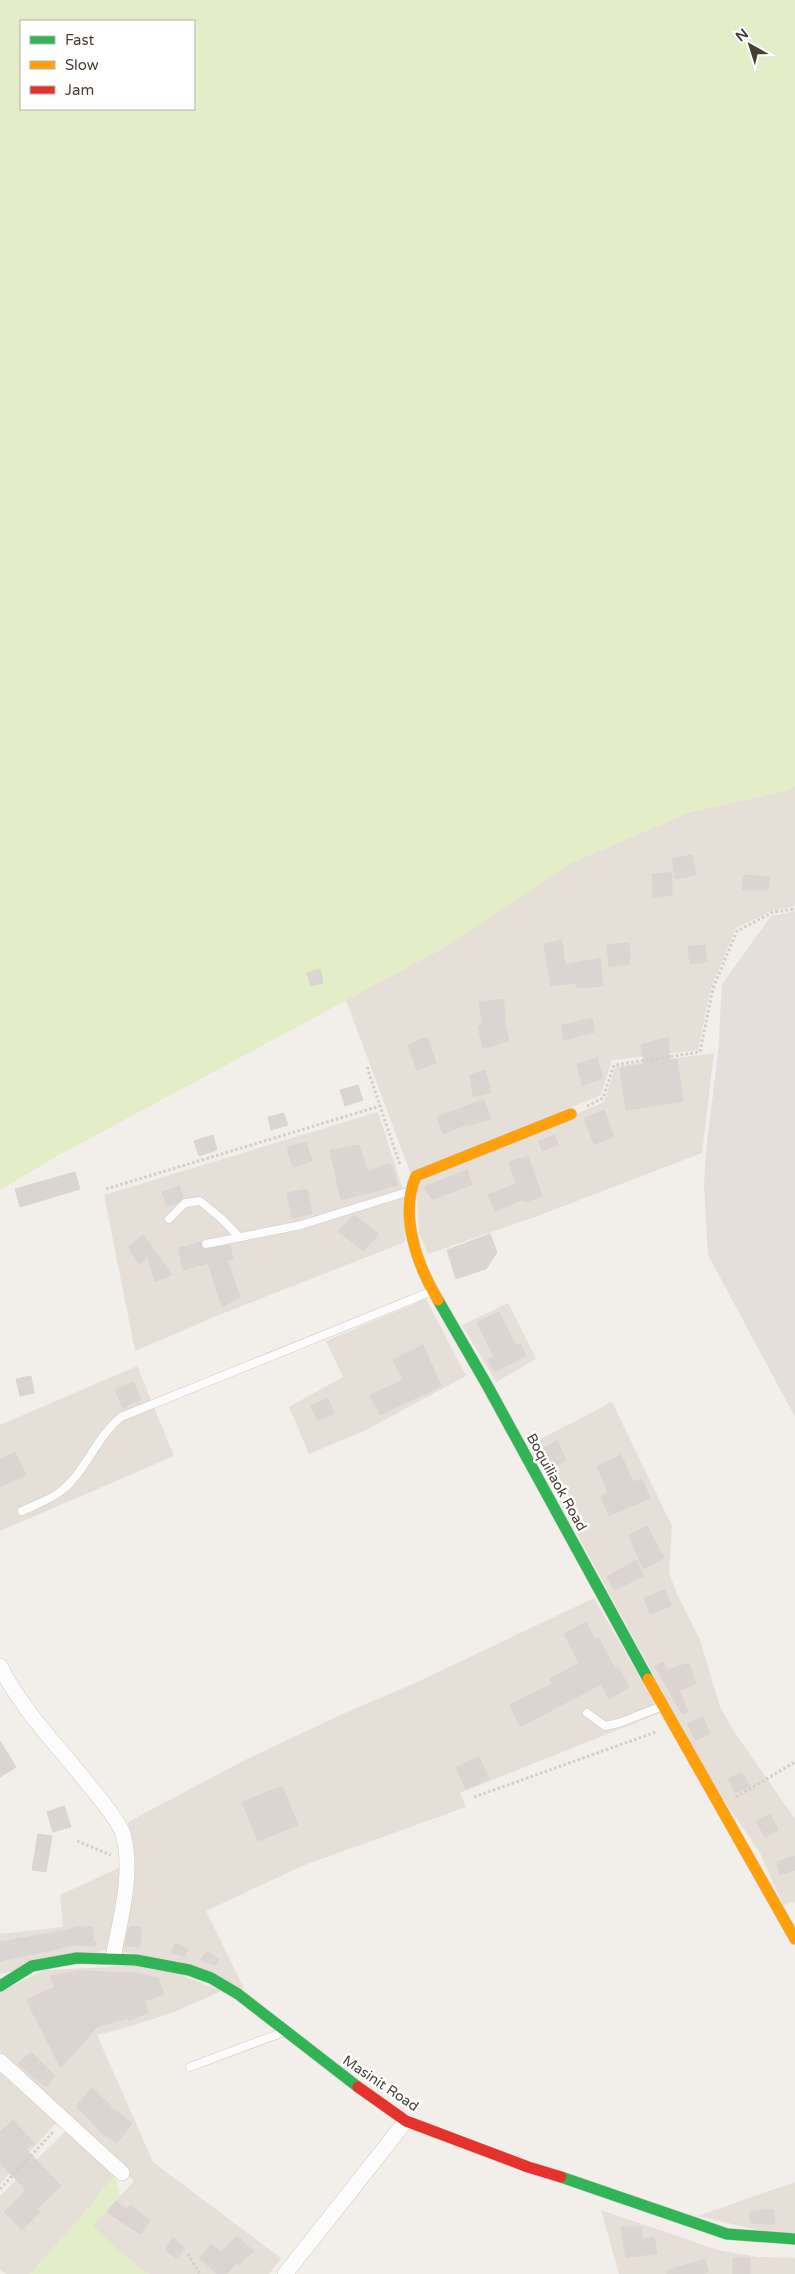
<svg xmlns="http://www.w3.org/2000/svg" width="795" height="2274" font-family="'Varela Round',sans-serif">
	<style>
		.residential { fill: #e6dfd7 }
		.industrial { fill: #e5dfdb }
		.green { fill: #e3edc8; fill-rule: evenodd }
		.building { fill: #dad5d1; stroke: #dad5cf }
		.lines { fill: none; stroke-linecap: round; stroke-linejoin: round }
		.lane-casing { stroke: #cecac6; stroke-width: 9 }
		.street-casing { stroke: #cecac6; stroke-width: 16 }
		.fast-casing { stroke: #d3ccc1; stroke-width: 12 }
		.slow-casing { stroke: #d3ccc1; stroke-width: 12 }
		.jam-casing { stroke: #d3ccc1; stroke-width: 12 }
		.path { stroke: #d2ceca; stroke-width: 3; stroke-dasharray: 2.5 2.5; stroke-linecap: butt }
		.lane { stroke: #fdfcfc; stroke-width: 8 }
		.street { stroke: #fdfcfc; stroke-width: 15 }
		.fast { stroke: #30b455; stroke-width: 11 }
		.slow { stroke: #ff9f0a; stroke-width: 11 }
		.jam { stroke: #e5322d; stroke-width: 11 }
		.labels { text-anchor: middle; stroke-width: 5; stroke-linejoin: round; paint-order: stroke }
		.street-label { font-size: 14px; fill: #483e35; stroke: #fff }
	</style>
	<rect width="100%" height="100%" fill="#f2eeea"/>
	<!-- residential -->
	<g class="residential">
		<path d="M795,786V906L771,911L736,928L711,988L698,1050L612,1060L601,1095L505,1135L410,1172L346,1000L447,946L573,862L690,812L785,791Z"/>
		<path d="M714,1053L702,1153L535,1217L428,1254L419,1232L416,1181L604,1102L616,1066Z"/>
		<path d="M378,1112L403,1190L405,1242L214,1317L135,1351L104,1195Z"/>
		<path d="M426,1299L466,1376L364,1431L309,1454L289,1407L343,1377L326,1341Z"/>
		<path d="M508,1303L536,1359L496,1382L462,1325Z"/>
		<path d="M137,1366L174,1456L0,1531V1425Z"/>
		<path d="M612,1402L672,1526L669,1572L676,1592L700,1640L720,1707L735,1733L795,1819V1902L783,1905L760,1853L711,1781L529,1445Z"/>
		<path d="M594,1598L660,1713L460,1793L466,1807L302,1866L206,1911L245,1990L119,1950L132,1871L128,1822L245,1760L338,1716L413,1684Z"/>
		<path d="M125,1865L111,1949L0,1974V1934L63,1927L60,1895Z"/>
		<path d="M154,1965L222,1991L174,2012L128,2027L97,2035L153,2162L281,2258L269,2274H149L122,2254L92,2226L134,2181L45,2092L0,2052V1992L44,1970Z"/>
		<path d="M0,2070L58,2121L0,2184Z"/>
		<path d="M69,2128L114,2175L87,2210L30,2274H6L0,2270V2196Z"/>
		<path d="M795,2182V2236L788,2237L698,2216Z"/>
		<path d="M601,2210L718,2250L759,2257L795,2258V2274H619Z"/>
	</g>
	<!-- industrial -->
	<path class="industrial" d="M795,911V1417L708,1255L704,1185L706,1151L718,1053L722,984L771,916Z"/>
	<!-- green -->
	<g class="green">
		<path d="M0,0H795V786L785,791L690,812L573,862L447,946L59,1155L0,1190ZM21,21H194V109H21Z"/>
		<path d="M114,2175L120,2195L93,2226L122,2254L149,2274H30L87,2210Z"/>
	</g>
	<!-- building -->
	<g class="building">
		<path d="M692,855L696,875L675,879L672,859Z"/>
		<path d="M672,873V895L653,898L652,874Z"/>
		<path d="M744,875L770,877L768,890H742Z"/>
		<path d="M562,940L565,965L600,958L603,986L577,988L576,983L551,986L544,944Z"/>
		<path d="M629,943L630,964L609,966L607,945Z"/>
		<path d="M705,945L707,962L690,964L688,947Z"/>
		<path d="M320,969L323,983L311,986L307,973Z"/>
		<path d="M503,999L506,1019H504L509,1041L483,1048L478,1026L483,1025L479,1003Z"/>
		<path d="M592,1018L595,1032L563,1040L562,1025Z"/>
		<path d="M427,1037L436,1063L417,1070L408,1045Z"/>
		<path d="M668,1037L670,1060L677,1059L683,1101L626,1110L620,1068L644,1064L641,1045Z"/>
		<path d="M597,1058L603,1078L582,1086L577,1064Z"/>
		<path d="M485,1070L491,1092L473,1097L470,1075Z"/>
		<path d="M358,1085L363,1100L345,1106L340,1090Z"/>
		<path d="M484,1099L491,1119L469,1126L468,1124L443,1134L437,1117Z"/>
		<path d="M604,1110L614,1137L594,1144L584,1118Z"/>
		<path d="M284,1113L288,1125L271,1130L268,1117Z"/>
		<path d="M213,1135L217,1150L199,1156L194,1141Z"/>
		<path d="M555,1135L558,1145L542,1151L539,1141Z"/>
		<path d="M306,1142L312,1161L293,1167L287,1148Z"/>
		<path d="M359,1145L368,1172L390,1163L398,1185L341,1200L330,1150Z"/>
		<path d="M528,1156L542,1196L525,1202L524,1199L495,1211L488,1195L516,1184L509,1162Z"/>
		<path d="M467,1170L472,1185L432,1199L425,1189L426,1186Z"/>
		<path d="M75,1172L80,1189L20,1207L15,1189Z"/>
		<path d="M179,1186L183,1198L177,1203L167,1206L162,1192Z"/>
		<path d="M307,1189L312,1214L292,1218L287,1193Z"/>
		<path d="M354,1215L379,1234L363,1251L338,1231Z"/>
		<path d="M490,1234L497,1252L486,1269L456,1279L447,1250Z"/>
		<path d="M143,1235L172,1275L155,1281L148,1258L139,1264L128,1247Z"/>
		<path d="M201,1242L202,1247L205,1249L230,1245L233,1259L227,1260L240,1297L222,1307L208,1263L183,1270L179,1248Z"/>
		<path d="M499,1312L516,1346L520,1344L526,1356L494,1372L488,1360L494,1357L477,1322Z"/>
		<path d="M423,1345L441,1386L380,1415L370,1395L403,1380L393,1360Z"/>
		<path d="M31,1376L34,1393L20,1396L16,1379Z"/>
		<path d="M133,1382L141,1399L123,1408L115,1390Z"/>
		<path d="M328,1398L334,1414L317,1420L311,1406Z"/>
		<path d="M557,1441L566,1460L548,1469L538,1451Z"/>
		<path d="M15,1452L26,1475L0,1487V1460Z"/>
		<path d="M621,1455L633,1482L642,1479L650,1498L609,1516L601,1496L608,1493L597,1466Z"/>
		<path d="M647,1526L664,1558L643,1569L629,1535Z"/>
		<path d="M636,1560L644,1576L614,1590L607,1577Z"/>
		<path d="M665,1590L671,1606L650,1614L644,1598Z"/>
		<path d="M586,1622L595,1639L598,1637L615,1669L618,1667L629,1687L609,1699L601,1684L520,1727L510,1705L552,1684L550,1679L579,1663L564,1634Z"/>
		<path d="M663,1662L667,1670L689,1663L696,1684L679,1690L688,1712L682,1714L655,1666Z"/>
		<path d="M703,1717L710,1734L696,1740L687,1724Z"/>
		<path d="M0,1741L16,1767L0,1777Z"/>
		<path d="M479,1757L489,1779L466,1789L456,1767Z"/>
		<path d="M742,1772L750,1786L735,1793L728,1779Z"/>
		<path d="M282,1786L298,1825L258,1841L242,1802Z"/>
		<path d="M64,1806L71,1827L53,1832L47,1812Z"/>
		<path d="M770,1814L778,1830L765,1837L756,1821Z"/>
		<path d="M38,1834L52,1836L46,1872L32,1870Z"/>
		<path d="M795,1856V1870L780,1875L777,1862Z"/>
		<path d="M74,1927H93V1942H96V1946L75,1945L0,1961V1942L74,1929Z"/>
		<path d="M129,1927H141L140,1947L125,1946Z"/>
		<path d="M175,1943L188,1949L185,1956L171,1953Z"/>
		<path d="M207,1951L219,1960L215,1965L200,1960Z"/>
		<path d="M78,1971L135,1973L158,1978L164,1994L144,2001L149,2012L129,2021L128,2018L98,2026L61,2068L26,2000L55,1987L50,1976Z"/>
		<path d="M31,2052L55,2076L46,2087L18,2064Z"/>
		<path d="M92,2088L109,2104L107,2105L132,2123L117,2143L101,2132L76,2106Z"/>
		<path d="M13,2120L34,2143L26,2149L61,2186L37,2209L40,2212L22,2230L4,2212L26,2190L0,2163V2132Z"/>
		<path d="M116,2201L127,2209L130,2205L150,2221L140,2234L107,2212Z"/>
		<path d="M773,2209L775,2224L751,2223L749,2212Z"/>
		<path d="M621,2227H642V2239L654,2237L657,2253L626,2258Z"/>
		<path d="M237,2236L253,2251L239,2265L237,2263L227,2274H217L199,2258L211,2244L221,2252Z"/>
		<path d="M173,2238L185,2248L176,2258L165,2249Z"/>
		<rect x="733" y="2258" width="17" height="16"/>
		<path d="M705,2259L709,2272L702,2274H667L666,2271Z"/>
	</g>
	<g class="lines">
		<defs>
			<g id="lane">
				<path d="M169,1219L185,1203L200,1201L222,1219L239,1237"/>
				<path d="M206,1244L301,1225L407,1192"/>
				<path d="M22,1511C33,1506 46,1501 57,1494C85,1475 95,1438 121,1417L430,1292"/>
				<path d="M587,1713L605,1726L619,1723L660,1707"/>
				<path d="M190,2067L281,2033"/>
			</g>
			<g id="street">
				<path d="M0,1666C22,1710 58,1746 88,1784C97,1795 120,1822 123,1834C134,1874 120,1919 113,1958"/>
				<path d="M0,2061L122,2173"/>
				<path d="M285,2274L406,2121"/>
			</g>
			<g id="fast">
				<path d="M438,1300L487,1385L648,1679"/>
				<path d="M0,1986L32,1966L77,1958L136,1960L189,1970L211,1978L238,1994L358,2087"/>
				<path d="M561,2177L727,2234L795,2239"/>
			</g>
			<g id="slow">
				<path d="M438,1300C417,1265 399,1215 416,1176L571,1114"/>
				<path d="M648,1679L795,1939"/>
			</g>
			<path id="jam" d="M358,2087L406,2121L528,2167L561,2177"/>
		</defs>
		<!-- lane casing -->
		<use href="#lane" class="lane-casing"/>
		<!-- street casing -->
		<use href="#street" class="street-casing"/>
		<!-- fast casing -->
		<use href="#fast" class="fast-casing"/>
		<!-- slow casing -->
		<use href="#slow" class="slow-casing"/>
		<!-- jam casing -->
		<use href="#jam" class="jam-casing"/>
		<!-- path -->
		<g class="path">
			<path d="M367,1067L380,1106"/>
			<path d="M587,1106L603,1098L614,1065L700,1052L713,988L737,931L773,912L795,909"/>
			<path d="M106,1189L380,1106L400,1165"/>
			<path d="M474,1797L656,1732"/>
			<path d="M736,1797L795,1762"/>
			<path d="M77,1841L111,1855"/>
			<path d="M0,2189L54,2131"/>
			<path d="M188,2254L200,2274"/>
		</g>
		<!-- lane -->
		<use href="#lane" class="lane"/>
		<!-- street -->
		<use href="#street" class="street"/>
		<!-- fast -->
		<use href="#fast" class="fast"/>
		<!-- slow -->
		<use href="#slow" class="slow"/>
		<!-- jam -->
		<use href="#jam" class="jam"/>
	</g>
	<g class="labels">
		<!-- street labels -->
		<g class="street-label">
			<text transform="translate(557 1482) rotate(61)" y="5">Boquiliaok Road</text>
			<text transform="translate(381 2083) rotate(34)" y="5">Masinit Road</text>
		</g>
	</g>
	<!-- legend -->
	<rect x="20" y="20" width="175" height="90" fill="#ffffff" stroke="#b6b2ae"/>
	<rect x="30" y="36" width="25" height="8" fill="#30b455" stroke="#b6b2ae"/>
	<text x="65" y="45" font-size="15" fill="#483e35">Fast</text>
	<rect x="30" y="61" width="25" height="8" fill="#ff9f0a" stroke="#b6b2ae"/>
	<text x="65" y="70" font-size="15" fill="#483e35">Slow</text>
	<rect x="30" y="86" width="25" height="8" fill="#e5322d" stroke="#b6b2ae"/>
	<text x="65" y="95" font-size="15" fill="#483e35">Jam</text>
	<!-- north arrow -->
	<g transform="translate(750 45) rotate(321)" stroke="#ffffff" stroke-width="4" paint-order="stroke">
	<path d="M0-4L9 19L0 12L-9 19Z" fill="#483e35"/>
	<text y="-8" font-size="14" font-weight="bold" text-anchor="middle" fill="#483e35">N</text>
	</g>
</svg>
